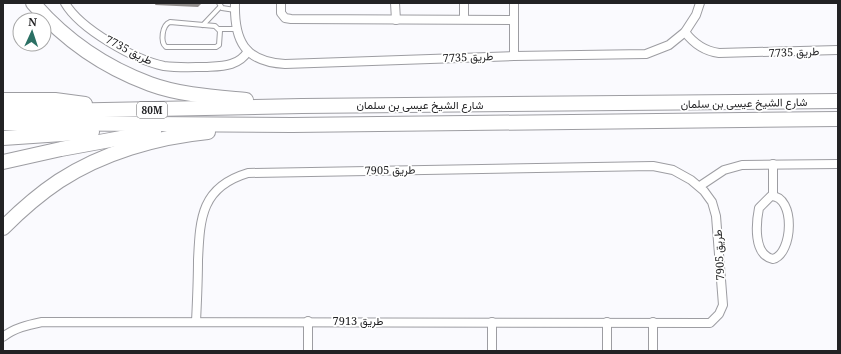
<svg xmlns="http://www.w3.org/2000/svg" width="841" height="354" font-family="'Noto Serif',Vazirmatn,serif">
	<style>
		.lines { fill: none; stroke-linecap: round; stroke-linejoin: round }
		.service-casing { stroke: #9d9da2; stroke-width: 6 }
		.minor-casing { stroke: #9d9da2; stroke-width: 10 }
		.motorway-casing { stroke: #9d9da2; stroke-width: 16 }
		.service { stroke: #fff; stroke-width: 4 }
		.minor { stroke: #fff; stroke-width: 8 }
		.motorway { stroke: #fff; stroke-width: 14 }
		.shaded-wall { fill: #938f8e }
		.labels { text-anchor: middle; stroke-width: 3.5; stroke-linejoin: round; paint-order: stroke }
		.shield { fill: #fff; stroke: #646466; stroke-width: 1 }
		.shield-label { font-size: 10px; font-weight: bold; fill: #222224 }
		.street-label { font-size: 11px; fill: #222224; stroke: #fff }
	</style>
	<rect width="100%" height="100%" fill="#fafafe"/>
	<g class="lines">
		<defs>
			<g id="service">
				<path d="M219,3L222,8L235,10"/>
				<path d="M170,22L215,26L220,31L219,45L216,47H166C160,42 162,25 170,22Z"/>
				<path d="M203,25L220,7"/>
				<path d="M219,29H236"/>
			</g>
			<g id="minor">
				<path d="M65,3C80,29 135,60 164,66C178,68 193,67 207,67C223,66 239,66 248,51"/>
				<path d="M235,3C234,40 244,62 285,64L514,56L646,54L669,45L685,32L696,15L700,3"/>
				<path d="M281,3V13L285,18L291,19L514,20"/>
				<path d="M395,3L396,20"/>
				<path d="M464,3V19"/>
				<path d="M685,32C694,44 704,51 719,53L838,50"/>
				<path d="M514,56V3"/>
				<path d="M700,186L724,170L742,165L838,164"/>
				<path d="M771,196C796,196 793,254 773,259C753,255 756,223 759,208Z"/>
				<path d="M773,196V164"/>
				<path d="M308,321V351"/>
				<path d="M653,322V351"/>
				<path d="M3,337C14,328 28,325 42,322L710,323L719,314L723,305L716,216L712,202L704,191L691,180L673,170L653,166L248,173C201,187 200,218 198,260C198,281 197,301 196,322"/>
				<path d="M492,351V322"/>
				<path d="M607,351V322"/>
			</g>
			<g id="motorway">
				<path d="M33,3C64,39 104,67 150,84C180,95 214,97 246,100"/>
				<path d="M3,100H55L85,104"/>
				<path d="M3,112L302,106L838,101"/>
				<path d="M3,123L292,125L838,119"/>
				<path d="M3,138L92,132"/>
				<path d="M3,162L61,149L154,132"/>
				<path d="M3,228C20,211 38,195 59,181C102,153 156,137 208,132"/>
			</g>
		</defs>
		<!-- service casing -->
		<use href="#service" class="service-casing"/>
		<!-- minor casing -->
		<use href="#minor" class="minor-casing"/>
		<!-- motorway casing -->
		<use href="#motorway" class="motorway-casing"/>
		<!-- service -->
		<use href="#service" class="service"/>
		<!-- minor -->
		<use href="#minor" class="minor"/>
		<!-- motorway -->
		<use href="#motorway" class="motorway"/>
	</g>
	<!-- shaded-wall -->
	<path class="shaded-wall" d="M156,3H202L198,7L155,5Z"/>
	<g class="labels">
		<!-- shield labels -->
		<rect class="shield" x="137" y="102" width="30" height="16" rx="3"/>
		<g class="shield-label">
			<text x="152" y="114">80M</text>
		</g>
		<!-- street labels -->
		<g class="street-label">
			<text transform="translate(129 50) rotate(27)" y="4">طريق 7735</text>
			<text transform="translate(794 52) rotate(-2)" y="4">طريق 7735</text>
			<text transform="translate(468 57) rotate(-2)" y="4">طريق 7735</text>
			<text transform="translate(744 103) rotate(-1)" y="4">شارع الشيخ عيسى بن سلمان</text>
			<text x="420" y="109">شارع الشيخ عيسى بن سلمان</text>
			<text transform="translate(390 170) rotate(-1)" y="4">طريق 7905</text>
			<text transform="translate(719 255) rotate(-93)" y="4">طريق 7905</text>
			<text x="358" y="325">طريق 7913</text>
		</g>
	</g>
	<!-- border -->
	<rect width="841" height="354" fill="none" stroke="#222224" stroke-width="8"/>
	<!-- north arrow -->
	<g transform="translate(32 32) rotate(3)"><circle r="19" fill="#ffffff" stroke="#a7a7a7"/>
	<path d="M0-3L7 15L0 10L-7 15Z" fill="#2b7064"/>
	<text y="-6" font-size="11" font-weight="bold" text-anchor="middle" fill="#222224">N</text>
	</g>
</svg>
